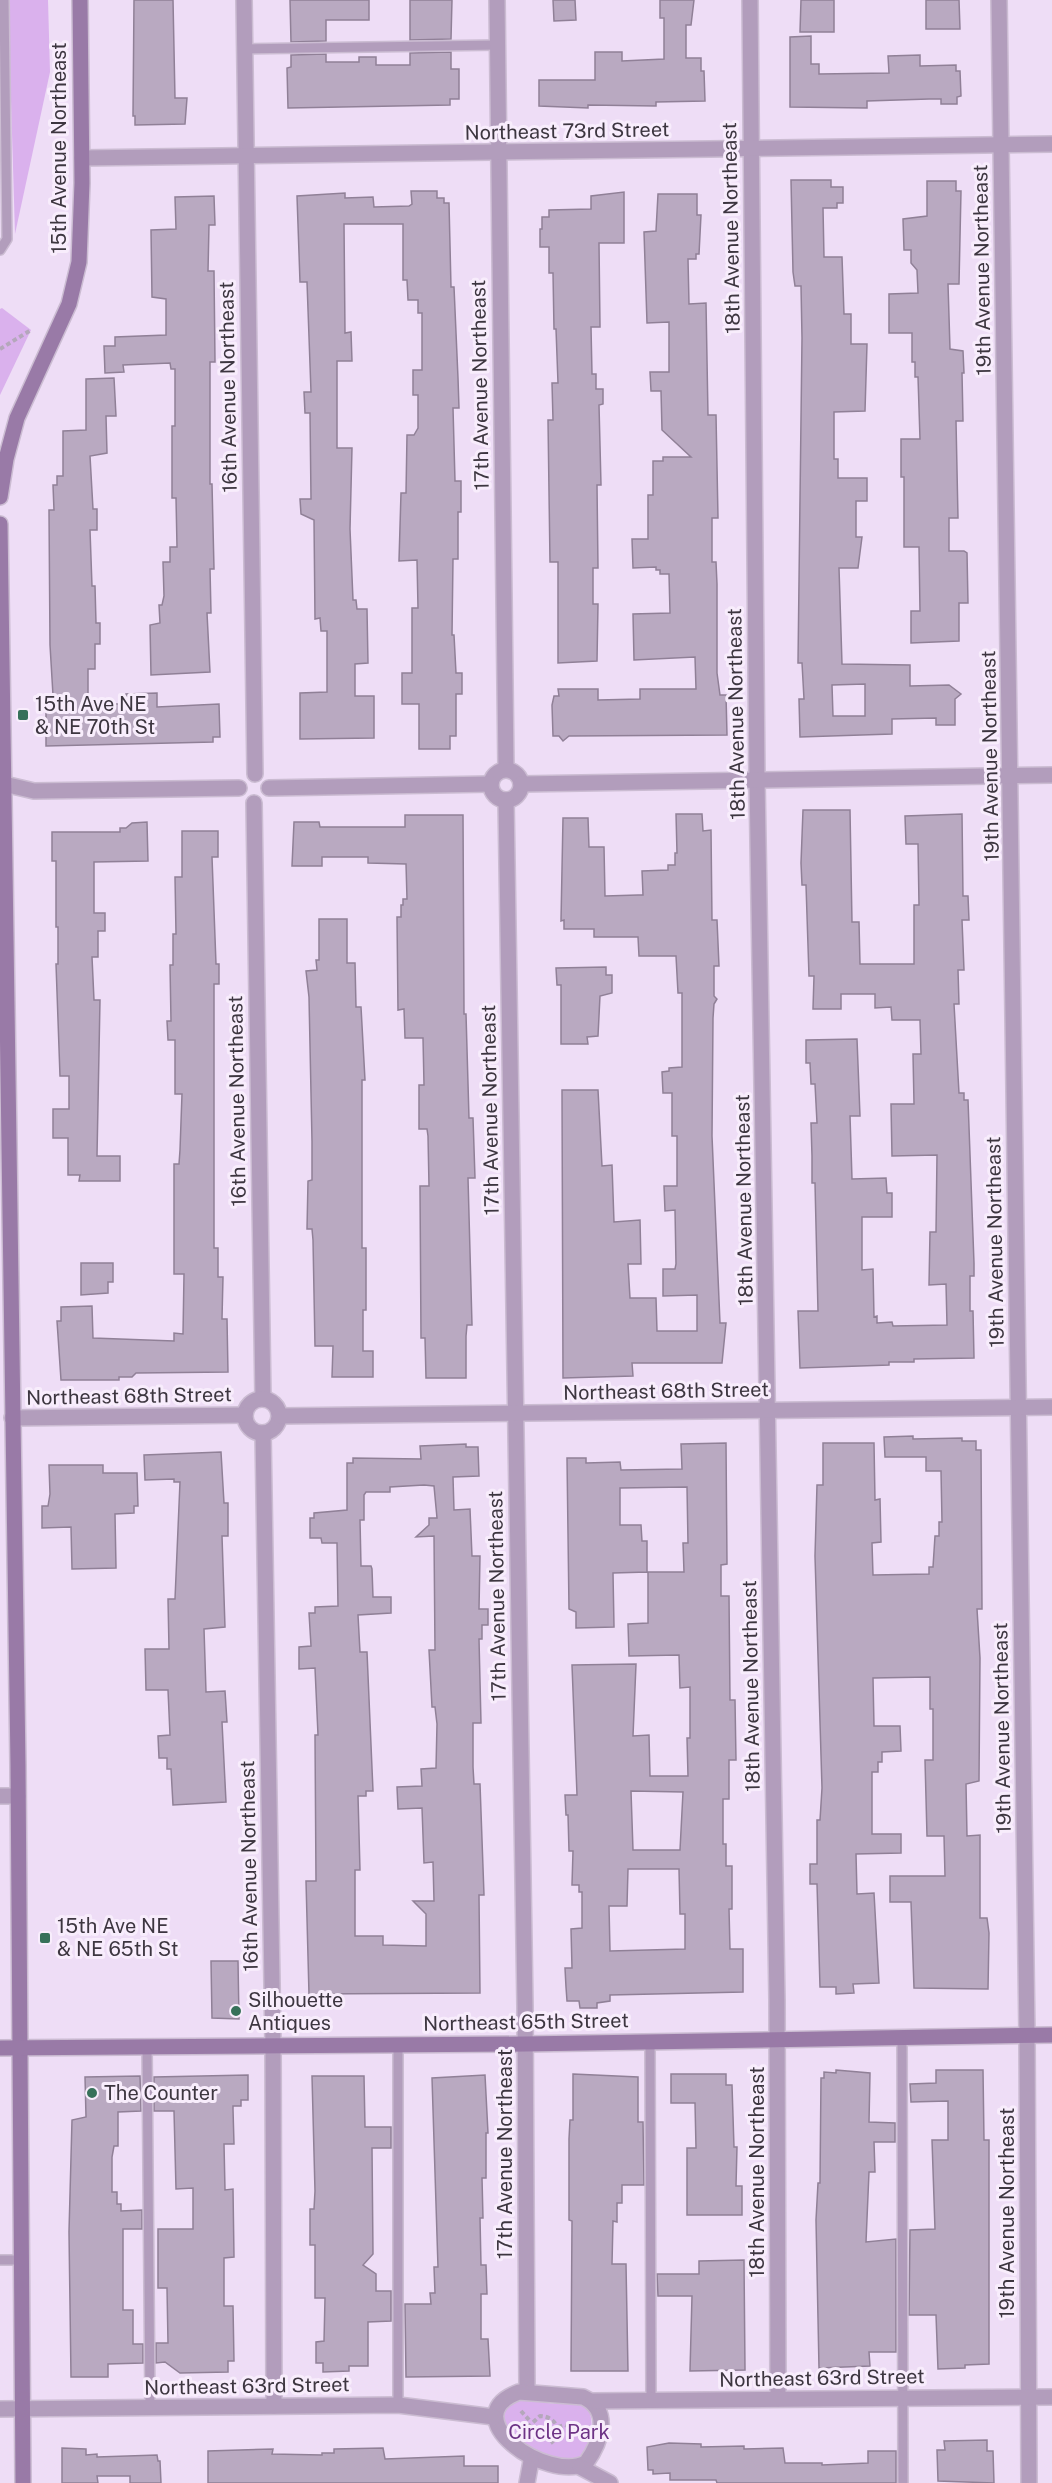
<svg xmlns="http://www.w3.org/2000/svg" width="1052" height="2483" font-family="'Public Sans',sans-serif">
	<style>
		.green { fill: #dab1ed }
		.building { fill: #b9a9c1; stroke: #908097; stroke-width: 1.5; fill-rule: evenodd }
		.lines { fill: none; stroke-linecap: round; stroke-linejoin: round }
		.lane-casing { stroke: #cbbcd2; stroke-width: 12 }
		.street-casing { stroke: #cbbcd2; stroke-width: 18 }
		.secondary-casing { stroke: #cbbcd2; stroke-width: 18 }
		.path { stroke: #b4a7bb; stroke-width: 4; stroke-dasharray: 4.5 3; stroke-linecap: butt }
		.lane { stroke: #b29dbc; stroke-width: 9 }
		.street { stroke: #b29dbc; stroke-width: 15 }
		.secondary { stroke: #997aa7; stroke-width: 15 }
		.poi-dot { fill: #37715a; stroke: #f8edfc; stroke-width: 2 }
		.labels { text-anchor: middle; stroke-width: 6; stroke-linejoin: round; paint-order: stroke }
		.street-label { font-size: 20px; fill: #3d3640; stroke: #f8edfc }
		.poi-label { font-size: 20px; fill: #3d3640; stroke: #f8edfc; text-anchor: start }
		.park-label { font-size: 20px; fill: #6d3385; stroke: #f8edfc }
	</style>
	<rect width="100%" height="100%" fill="#eeddf6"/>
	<!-- green -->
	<g class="green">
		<path d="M8,0H48L50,72L15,234Z"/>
		<path d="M2,308L31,330L0,395V309Z"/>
		<path d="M525,2399C533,2399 539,2402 547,2403C559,2405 573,2399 584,2406C600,2416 588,2456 573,2461C546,2468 512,2440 503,2417L508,2404Z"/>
	</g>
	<!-- building -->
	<g class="building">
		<path d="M134,0H173L175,98H187L185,124L135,125V116H133Z"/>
		<path d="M290,0H369V20H326V41L291,42Z"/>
		<path d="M410,0H452L451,39L410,40Z"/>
		<path d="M553,0H575L576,20L554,21Z"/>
		<path d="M660,0H694L691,25H686V58H701V71H704L705,101L656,102V106L588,105V108L539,106V80H595V52H622V61L664,59V18H660Z"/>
		<path d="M801,0H834V32H800Z"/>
		<path d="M926,0H959L960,29H926Z"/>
		<path d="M811,36V64H819V74L889,73L888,56L920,55V66L956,65V71H960L961,96L957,97V104H941V99H929L867,101V108L790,107V37Z"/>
		<path d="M451,52V69H459V99H450V105L288,108L287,68L291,67V55L326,54V62H359V57H376V65H410V53Z"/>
		<path d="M791,180H831V187H843V203H837V208H823L824,257H842L844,314H851V344H867L865,411L834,412V459H838V478H867V501H856V537H862L858,568H839L842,664L910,665V686L949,685L961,694L955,699V725H936V718L892,719V734L800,737L799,699H804L802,663H798L802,338L801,286H795L793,272ZM865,684V716H833L832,685Z"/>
		<path d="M927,181H956V191H961L959,284H948L950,349L963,351L964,373H962L963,421H956L958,518H949V551H964L967,553L968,603H959V641L911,643V611H920L919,547H904V477H901V439H920L918,377H915V362H912V333H889V294L918,293L917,270L911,263V250H904L903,219L927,216Z"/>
		<path d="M411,191H437V198H444V203H449L451,287H454L458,378L459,408H453L455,481H461V512H458V559H453L452,635H454L456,673H462V694H456V736H450V749H419V704H402V673H412V608H418L417,560L399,561L401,493H406L407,435H414L418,428V395H413V370H422V313H418V300H408L407,280H403V224H344L345,333L351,332L352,361H337V448H352L350,529L353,600H356L357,609H367L368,663L355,664V696H374V738L300,739V693L327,692V631H321L320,618L315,619L314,520L301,514L300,499H311L310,413H305L304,392H311L307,282H300L297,196L345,193V198L373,197L374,207L409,206L412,204Z"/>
		<path d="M624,192V243H599L600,327H591L592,374H596V389H603V404L599,405L601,485H597L598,568H593V604H598L597,661L558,663V562H550L548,420H553L552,383H558L556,329H554L553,273H549V247H540V229H542V217H549V210L591,209V196Z"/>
		<path d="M658,194H697V215H701L699,254H696V259H688L689,304L706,303L708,415H716L718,518H712V562H716L717,584V673L720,695H726L727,735L569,736L563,741L559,736H553L552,705L554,696H559L558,689H598V700L640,699V689H696L695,657L634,660L633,614L670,613L669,574H660V570H656V567L633,568L632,539H648V495H653V461H663V457H691L662,430L661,391H651L650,372H669V322L647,323L644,232L656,231Z"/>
		<path d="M214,196L215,225H209L208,271H214L215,362H210V484H212L214,569H210L211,613H207L210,672L151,675L150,625L160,623L159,605H162L164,596L163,562H170V547H177L176,498H172V426H175V369H171L170,363L123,365L124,372L105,373L104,346H115V337L166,335V299L152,297L151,230L176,229L175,197Z"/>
		<path d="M114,378L116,416H106L107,453L90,456L93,509H97V530H90L92,586H95L96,623H100V644H95V669H88V704H126V694L157,693V707L219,704L220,737H213V742L46,746V712H54L50,645L49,510H54L53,485H57V476H63V431L86,430V379Z"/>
		<path d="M803,810H850L852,922H859L860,964H914V905H919L918,844H906L905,816L962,814L963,896H968L969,920H962L964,970H958L959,1004H954L959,1093H964V1100H968L974,1263V1276H970V1311H973L974,1358L914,1359V1362H889V1365L800,1368L798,1311H818L815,1183H812V1156L811,1123H817L815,1084H811L810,1063H806V1040L857,1039L860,1116H850L852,1179L886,1178L887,1193H892V1217H862V1270L873,1269L874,1317L877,1316V1323L892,1322L893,1326L947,1325L946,1284L929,1285L930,1232H936L937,1155L892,1156L891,1104H914L913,1054H921L920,1020H892L891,1007L875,1008V994H841V1009H813L814,976H809L806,885H802L801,863Z"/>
		<path d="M676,814H702L703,831L711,830L712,920H717L719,966H714V996L717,999L714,1004L713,1018L712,1136L720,1323H726L722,1363H632L633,1376L563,1378L562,1090H598L602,1166L612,1165L614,1222L640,1220L641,1264H628L630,1298H656L657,1331H697V1295L663,1296V1269H675L676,1264L675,1210L665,1211L664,1186H677V1136H672V1093H663L662,1072L669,1071V1068L682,1067V993H678L676,956H639L638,937H594V929H564V920L561,921L563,818H588L589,847H604L605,896L638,895H643L642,871L668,870V865H675V853H677Z"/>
		<path d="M405,815H463L464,1014H466L469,1118H473L475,1178H468L472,1325H467L466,1336V1378H426L425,1338H421L420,1186H429L428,1136L427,1129H419V1085H424L423,1038H405L404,1009L398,1010L397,917H401V905H403V899H407L406,864L368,863V857H322V866H292L294,822H319L320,827H405Z"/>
		<path d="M147,822L148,861L94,862V913H105V931H98V957H92L94,1000H100L97,1156H120V1181H79L80,1175H68V1138H53V1109H69V1076H60L56,964H58V927H56V861H52V832H120V828H126L132,823Z"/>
		<path d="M182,831H218V857H212L216,964H219V984H214V1248H218V1277H223L222,1319H227L228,1372L136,1373L132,1377H119V1380H61L57,1321H61V1307L92,1306L93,1338L174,1341V1333L183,1334L184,1274H174V1164H179L180,1150L182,1094H175V1040H168L167,1021H171L170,965H173V934H176L175,877H182Z"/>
		<path d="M319,919H347V963H355L356,1007H361L365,1080H362V1248H366V1310H363V1351H373V1377H332L333,1346H315L313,1240L312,1229H307L308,1181L312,1180V1141L309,997L306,971L317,970L316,960H319Z"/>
		<path d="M606,967V975H612V993L600,996L598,1036L587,1037L588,1044H561V985H557L556,968Z"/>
		<path d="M81,1263H113V1282H108V1293L81,1295Z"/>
		<path d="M913,1436V1439L962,1438V1441H976V1450H981L982,1609H977L980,1658L979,1781L966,1784L967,1836L980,1835V1918H987L989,1933L988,1989L914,1988L911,1902H890V1876H945L944,1836H927L925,1760H933V1709H930V1677L873,1678L874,1726H900L901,1751L882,1752V1762H878V1772H872V1834H901V1853L856,1854L857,1894L874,1893L879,1983L853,1984L854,1993L836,1994V1987H820L817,1884H810V1864H817V1820H820L822,1788L815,1556L817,1485H823V1443H874L875,1500L880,1499L881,1542L872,1543L873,1575L929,1574V1567H933L935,1536H939V1522H942L941,1471H926V1457H885L884,1437Z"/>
		<path d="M726,1443L727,1564L721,1565V1596H729L730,1700H735L736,1760H729V1799H723V1844H726V1866H732V1909H729L730,1949H743V1992L610,1995V2001L597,2003V2008H580L579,2001H567L566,1987L565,1968H572L571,1929L582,1928V1892H579V1885H572L573,1851H569L568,1815H566L565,1795H577L572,1665L636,1664L633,1736L649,1735L650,1776H688L687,1738H690V1687L680,1688L679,1655L629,1656L628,1624L648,1623V1572H684L683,1543H688L687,1487L620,1488V1525H641L642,1541H647V1572L613,1573L614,1627L576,1628V1612L569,1609L567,1458H586V1463L620,1462L621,1470L682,1469L681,1444ZM631,1791L683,1792L680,1850H633ZM628,1869H679L680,1914H685V1949L610,1951L609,1906H627Z"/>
		<path d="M466,1444V1447H478L479,1476L453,1477L454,1510L470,1509L472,1556H480L479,1609H488V1625H482V1639H479L481,1723H473V1767L474,1784H480L484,1895H479L480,1993L309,1994L306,1881H316L315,1735H318L315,1668L299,1669V1647L311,1646L309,1613H315V1607L338,1606L337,1543H322L321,1538H310V1518H314V1513L347,1510V1463H353V1458L421,1459L420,1446ZM424,1485L434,1486L437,1518H429V1525L416,1537L434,1536L435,1650H429L432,1707H435L437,1724L436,1768L421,1769L422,1786L397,1787L398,1809L422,1808L424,1863L433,1862L434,1901H413L426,1914V1946L383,1945V1936H355V1870H360L358,1796H366V1791H373L367,1652H360L358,1615L391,1613V1597H373L372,1569L371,1566H361L360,1520H364V1495L366,1492H390V1487Z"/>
		<path d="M221,1452L224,1503H228V1536H222L225,1627L204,1629L206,1692L225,1691L227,1722H222L226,1802L173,1805L171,1769H167V1758H159L158,1736L170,1735L168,1690H146L145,1649H169L168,1599H175L180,1482H174V1479L145,1480L144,1455Z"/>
		<path d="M49,1465H103V1473H137L138,1506H134V1513L115,1514L116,1568L72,1569L71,1527L42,1528V1506H48L50,1494Z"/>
		<path d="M211,1961H238L239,2019L212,2018Z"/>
		<path d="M836,2070L870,2073L869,2122L895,2123V2142H874L875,2172H869L866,2242L896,2239V2352H869L870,2366L819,2368L816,2220L818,2183H820L821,2078H824V2072L836,2073Z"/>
		<path d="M936,2070H983L984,2140H989V2364L965,2365V2368L938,2369L936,2315H909L910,2230L935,2229L932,2140H948V2101L911,2102L910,2084L936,2083Z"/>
		<path d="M573,2074L638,2077V2122H643L644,2185H622V2203H617V2222L613,2221L612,2264H626L628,2371H571L572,2221L569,2220V2139L570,2120H573Z"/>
		<path d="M671,2074H726V2085H732L734,2147H737L736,2186H742V2215H687V2148H696L695,2103H671Z"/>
		<path d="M248,2075V2100H241V2106H233V2109L234,2144H224L225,2190L233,2189L234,2257L224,2258V2306H233L234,2361H228V2372L180,2373L165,2362L156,2363V2343H168L167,2288H158V2229H193V2188L176,2189L174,2111H154V2077Z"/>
		<path d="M485,2075L488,2133H486V2178H482L483,2218H480L481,2265H486L487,2294H481V2339H488L490,2376L406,2377L405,2304H431L430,2293H435L434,2267H438L432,2078Z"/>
		<path d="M140,2076L141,2111L118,2112V2146H114L112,2157V2192H117V2204H121V2211L142,2210V2229H123V2310H133V2344H143V2363L108,2364V2377H71L69,2232L72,2120L86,2117L85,2077Z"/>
		<path d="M312,2076H364L365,2127H391V2148H372L373,2254L363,2265L376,2274V2291H391V2321L368,2322V2366H349V2371L323,2372V2363H316V2342L324,2341L325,2298H315V2245H310V2209H314L315,2191Z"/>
		<path d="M744,2260L745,2370L690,2371L692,2296H658L657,2274H699V2261Z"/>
		<path d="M987,2440V2451H993L994,2483L938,2481L937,2450H945L944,2441Z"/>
		<path d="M669,2443L701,2444V2447L744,2446V2449L783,2448L785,2463H822V2465L868,2463V2451H896V2483H717L716,2480H670V2473L653,2474V2470H648L647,2447Z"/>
		<path d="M62,2448L86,2449V2455L97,2454V2457L157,2455L158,2461H160L161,2483H130V2476H97L98,2483H62Z"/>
		<path d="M383,2448L385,2459L464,2456V2466H498V2483H208V2451L273,2449L272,2454L322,2455V2453H334V2449Z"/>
	</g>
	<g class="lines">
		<defs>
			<g id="lane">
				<path d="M244,49L498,45"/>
				<path d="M0,250L7,239L4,0"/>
				<path d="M902,2037L903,2483"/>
				<path d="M650,2042L651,2401"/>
				<path d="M398,2045V2405"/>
				<path d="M147,2047L150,2408"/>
				<path d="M0,2260H22"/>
			</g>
			<g id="street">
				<path d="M244,0L255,774"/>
				<path d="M497,0L506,769"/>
				<path d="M750,0L757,780L777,2000L778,2399"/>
				<path d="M999,0L1027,2035L1029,2483"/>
				<path d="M82,158L1052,144"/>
				<circle cx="506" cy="785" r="15"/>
				<path d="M0,783L34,791L239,788"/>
				<path d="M521,784L1052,775"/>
				<path d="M269,788L491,784"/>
				<path d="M506,800L525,2006L527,2392"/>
				<path d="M254,803L263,1399"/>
				<circle cx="262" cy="1416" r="17"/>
				<path d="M280,1416L1052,1407"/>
				<path d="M12,1418L245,1415"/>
				<path d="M263,1433L273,2045L274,2406"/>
				<path d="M0,1796H18"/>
				<path d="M519,2392L583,2397C612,2410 601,2442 586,2463C547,2483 452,2417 519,2392Z"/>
				<path d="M593,2401L1052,2397"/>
				<path d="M0,2409L398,2405L494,2417"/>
				<path d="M580,2467L610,2483"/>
				<path d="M527,2483L531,2461"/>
			</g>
			<g id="secondary">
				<path d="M0,497L6,459L17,418L69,304L79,262L82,183L80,0"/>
				<path d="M0,524L18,1765L23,2483"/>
				<path d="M0,2048L525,2044L1052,2035"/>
			</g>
		</defs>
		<!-- lane casing -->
		<use href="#lane" class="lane-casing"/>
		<!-- street casing -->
		<use href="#street" class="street-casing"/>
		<!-- secondary casing -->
		<use href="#secondary" class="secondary-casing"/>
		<!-- path -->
		<g class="path">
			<path d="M0,349L31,330"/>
			<path d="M521,2411L531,2422"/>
			<path d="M558,2427L565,2425L583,2431"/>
			<path d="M520,2429L529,2426L540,2416C557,2416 565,2435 549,2444"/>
		</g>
		<!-- lane -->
		<use href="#lane" class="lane"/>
		<!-- street -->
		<use href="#street" class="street"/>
		<!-- secondary -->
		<use href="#secondary" class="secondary"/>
	</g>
	<!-- markers -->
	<g class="poi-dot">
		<rect x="17" y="709" width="12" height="12" rx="3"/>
		<rect x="39" y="1932" width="12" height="12" rx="3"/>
		<circle cx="236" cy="2011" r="6"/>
		<circle cx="92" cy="2093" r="6"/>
	</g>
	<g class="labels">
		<!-- street labels -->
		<g class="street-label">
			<text transform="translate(567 131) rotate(-1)" y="7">Northeast 73rd Street</text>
			<text transform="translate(59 148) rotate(-90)" y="7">15th Avenue Northeast</text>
			<text transform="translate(731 228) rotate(-91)" y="7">18th Avenue Northeast</text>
			<text transform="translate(982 270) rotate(-91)" y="7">19th Avenue Northeast</text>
			<text transform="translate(480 385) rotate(-91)" y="7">17th Avenue Northeast</text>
			<text transform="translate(228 387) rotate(-91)" y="7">16th Avenue Northeast</text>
			<text transform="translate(736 714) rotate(-91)" y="7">18th Avenue Northeast</text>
			<text transform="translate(990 756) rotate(-91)" y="7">19th Avenue Northeast</text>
			<text transform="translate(237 1101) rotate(-91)" y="7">16th Avenue Northeast</text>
			<text transform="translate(490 1110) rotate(-91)" y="7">17th Avenue Northeast</text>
			<text transform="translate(744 1200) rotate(-91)" y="7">18th Avenue Northeast</text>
			<text transform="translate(995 1242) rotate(-91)" y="7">19th Avenue Northeast</text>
			<text transform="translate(666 1391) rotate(-1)" y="7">Northeast 68th Street</text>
			<text transform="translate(129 1396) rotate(-1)" y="7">Northeast 68th Street</text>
			<text transform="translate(497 1596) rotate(-91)" y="7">17th Avenue Northeast</text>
			<text transform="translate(751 1686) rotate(-91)" y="7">18th Avenue Northeast</text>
			<text transform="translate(1002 1728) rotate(-91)" y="7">19th Avenue Northeast</text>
			<text transform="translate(249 1866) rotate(-91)" y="7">16th Avenue Northeast</text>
			<text transform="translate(526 2022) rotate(-1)" y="7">Northeast 65th Street</text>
			<text transform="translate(505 2154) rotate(-90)" y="7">17th Avenue Northeast</text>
			<text transform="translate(757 2172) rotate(-90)" y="7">18th Avenue Northeast</text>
			<text transform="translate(1007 2213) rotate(-90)" y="7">19th Avenue Northeast</text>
			<text transform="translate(822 2378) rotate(-1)" y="7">Northeast 63rd Street</text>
			<text transform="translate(247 2386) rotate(-1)" y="7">Northeast 63rd Street</text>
		</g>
		<!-- poi labels -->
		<g class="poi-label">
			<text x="35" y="711">15th Ave NE<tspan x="35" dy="23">&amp; NE 70th St</tspan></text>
			<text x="57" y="1933">15th Ave NE<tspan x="57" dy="23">&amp; NE 65th St</tspan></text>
			<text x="248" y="2007">Silhouette<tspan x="248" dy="23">Antiques</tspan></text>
			<text x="104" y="2100">The Counter</text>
		</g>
		<!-- park labels -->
		<g class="park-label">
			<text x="559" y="2439">Circle Park</text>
		</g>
	</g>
</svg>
